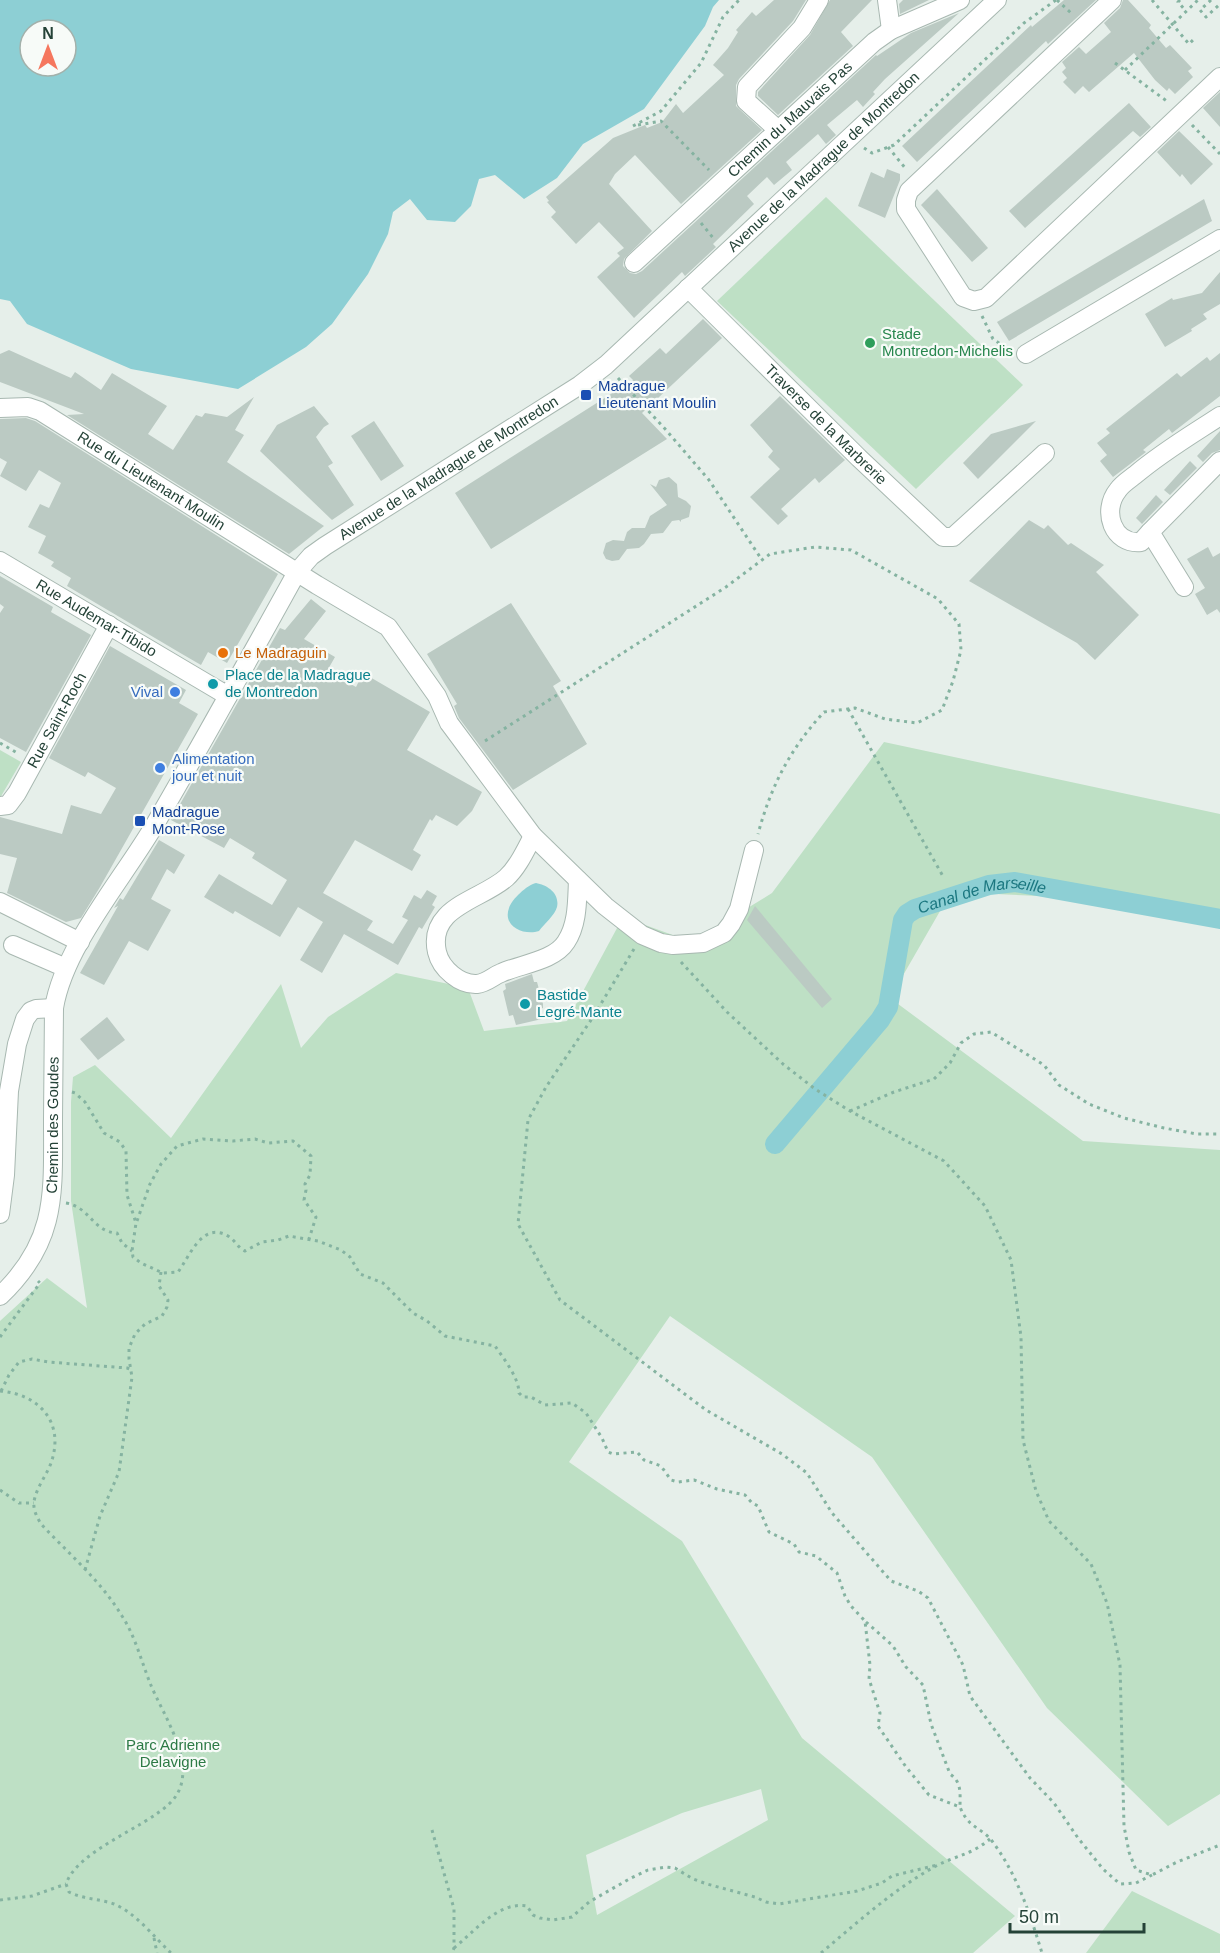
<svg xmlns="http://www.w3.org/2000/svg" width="1220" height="1953" font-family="Helvetica,sans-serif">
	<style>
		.green { fill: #bee0c5; fill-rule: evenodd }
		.water { fill: #8dcfd4; fill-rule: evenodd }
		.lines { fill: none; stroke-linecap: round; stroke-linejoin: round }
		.canal { stroke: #8dcfd4; stroke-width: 20 }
		.building { fill: #bbcac3 }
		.minor-casing { stroke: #a8b8b1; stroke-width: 20 }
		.path { stroke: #85b3a1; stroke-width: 3; stroke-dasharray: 3 4.5; stroke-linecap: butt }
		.minor { stroke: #fff; stroke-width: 18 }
		.leisure-dot { fill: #2e9e5b; stroke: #f7fbf8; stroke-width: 2 }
		.transit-dot { fill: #1a4fb4; stroke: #f7fbf8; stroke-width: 2 }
		.food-dot { fill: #e8710a; stroke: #f7fbf8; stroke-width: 2 }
		.culture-dot { fill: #0f9aa8; stroke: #f7fbf8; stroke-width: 2 }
		.shop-dot { fill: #3f7fe0; stroke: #f7fbf8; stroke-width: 2 }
		.labels { text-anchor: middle; stroke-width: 4.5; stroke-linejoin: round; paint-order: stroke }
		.street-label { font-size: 15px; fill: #244237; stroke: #f7fbf8 }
		.leisure-label { font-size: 15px; fill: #27864d; stroke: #f7fbf8; text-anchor: start }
		.transit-label { font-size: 15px; fill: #164399; stroke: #f7fbf8; text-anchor: start }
		.food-label { font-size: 15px; fill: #c56008; stroke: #f7fbf8; text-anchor: start }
		.culture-label { font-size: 15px; fill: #0d838f; stroke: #f7fbf8; text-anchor: start }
		.shop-label { font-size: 15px; fill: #366cbe; stroke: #f7fbf8; text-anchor: end }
		.park-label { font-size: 15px; fill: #2c7a45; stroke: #f7fbf8 }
		.water-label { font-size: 16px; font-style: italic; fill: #1b7780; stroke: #f7fbf8 }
	</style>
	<rect width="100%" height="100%" fill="#e6efea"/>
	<!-- green -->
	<g class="green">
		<path d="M826,197L1023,385L916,489L717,301Z"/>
		<path d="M884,742L1220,814V914L1153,901L951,892L890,998L1083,1141L1220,1150V1794L1168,1826L1047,1708L872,1457L670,1316L569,1462L682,1541L802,1738L1015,1916L973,1953H0V1321L47,1278L87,1308L71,1201V1102L73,1077L95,1065L171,1138L281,984L301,1048L328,1017L396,973L468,988L484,1031L567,1021L623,917L692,942L772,893ZM761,1789L768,1820L597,1915L586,1855L682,1813Z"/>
		<path d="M0,750L21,762L0,798Z"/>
		<path d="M1132,1891L1220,1934V1953H1086Z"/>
	</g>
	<!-- water -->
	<g class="water">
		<path d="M0,0H719L713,7L705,26L644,109L583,144L557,178L524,199L495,175L479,179L471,206L455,222L427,220L410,199L393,212L388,234L368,274L332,324L306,347L238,389L131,369L27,324L10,301L0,299ZM30,30H66V66H30Z"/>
		<path d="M536,883C547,885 560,893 557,907C555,915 544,924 539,931C525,936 502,927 509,908C512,899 527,885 536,883Z"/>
	</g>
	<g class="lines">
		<!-- canal -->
		<path class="canal" id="s1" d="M775,1144L880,1020L888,1007L903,920L907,914L915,909L989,885L1015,882L1220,919"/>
	</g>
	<!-- building -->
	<g class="building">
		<path d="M774,0H806L793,21L739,79L736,85V106L762,130L681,204L635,155L615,174L609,184L652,231L624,259L623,266L630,273L636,274L642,271L876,55L877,56L911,33L959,13L885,79L873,92L875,94L863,107L857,100L827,125L836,135L826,144L818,134L786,162L792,170L774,185L767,177L747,196L754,204L713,244L716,247L685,276L682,272L634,318L597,277L620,256L617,253L624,248L599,222L576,244L551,217L556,212L547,202L549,201L546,197L613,138L645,125L647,128L662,122L676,104L683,113L724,75L713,65L728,48L738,32L736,30L752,12L756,16Z"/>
		<path d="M830,0H872L841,32L853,46L778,115L758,96V92L810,35Z"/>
		<path d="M903,0H929L900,14L899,4Z"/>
		<path d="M1064,0H1096L1048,44L1046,41L917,162L902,146L1031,25L1032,27Z"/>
		<path d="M1123,0H1128L1151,25L1149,28L1166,48L1170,45L1192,68L1188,71L1193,77L1175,94L1169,88L1167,91L1155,80L1134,53L1089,92L1083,86L1075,94L1063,82L1067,78L1062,72L1066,68L1062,62L1079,47L1086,54L1111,32L1104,23L1120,8Z"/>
		<path d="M1220,92V127L1203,108Z"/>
		<path d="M1129,103L1151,127L1140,137L1133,131L1025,228L1009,211Z"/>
		<path d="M1179,131L1213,164L1191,185L1182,174L1180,177L1157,152Z"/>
		<path d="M887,169L900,174V180L885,218L858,206L871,172L884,178Z"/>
		<path d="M937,189L988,248L972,262L921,205Z"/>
		<path d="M1204,199L1212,221L1009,341L997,322Z"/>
		<path d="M1220,272V304L1203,314L1207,319L1191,329L1192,331L1165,347L1145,314L1172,298L1173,300L1202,293Z"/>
		<path d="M703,319L722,338L642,413L667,439L491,549L455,493L633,380L629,376L660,348L666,354Z"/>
		<path d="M9,350L71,378L75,372L101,390L112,373L167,406L148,434L173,450L196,415L202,417L205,413L227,417L254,397L235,430L244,435L227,462L324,526L289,554L67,415L84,414L0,382V354Z"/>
		<path d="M1220,353V396L1172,433L1169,429L1143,450L1146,452L1113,477L1100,461L1107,455L1097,443L1110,433L1106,429L1177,373L1181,377L1207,357L1210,361Z"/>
		<path d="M780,396L845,460L819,483L815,478L781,509L788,516L778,525L750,497L780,469L768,457L773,451L750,425Z"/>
		<path d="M314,406L329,424L324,427L316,437L333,463L328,466L354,505L332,520L260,451L277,425Z"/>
		<path d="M26,418L35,421L278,574L227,663L208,652L201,665L182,654L67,586L71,578L51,566L54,562L38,553L46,536L28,527L40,504L49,508L61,483L39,470L26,491L0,476L7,462L0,458V419Z"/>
		<path d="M374,421L404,466L381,481L351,436Z"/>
		<path d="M1036,421L978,479L963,463L991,434Z"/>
		<path d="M1220,431V450L1212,453L1203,462L1197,456Z"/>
		<path d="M1190,461L1197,468L1170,495L1164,490Z"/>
		<path d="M669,477L677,484L678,497L686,501L691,506L689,517L681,520V522L679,520L672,521L663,533L651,534L644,544L639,548L627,549L619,560L612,561L606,559L603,553L606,543L613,540L624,541L627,532L632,528H645L650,516L667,505L650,484L656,487L659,480Z"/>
		<path d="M1156,495L1163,502L1142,524L1136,518Z"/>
		<path d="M1029,520L1044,529L1048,525L1068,545L1071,543L1104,565L1096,572L1139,615L1095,660L1077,643L969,581Z"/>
		<path d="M1208,547L1213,557L1220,553V613L1217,609L1207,615L1195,594L1205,588L1187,559Z"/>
		<path d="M0,576L53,607L51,612L91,635L26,752L0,738V613L4,607L0,604Z"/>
		<path d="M311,599L326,611L304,639L335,657L327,671L356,687L363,673L430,712L407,750L482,792L472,811L457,826L436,815L432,821L430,819L413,850L421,855L412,871L355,840L323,893L373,921L367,930L393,944L408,920L402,917L414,895L421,899L427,890L437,896L432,905L435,907L422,929L419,927L398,965L344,934L322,973L300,960L323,922L298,907L280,937L235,911L233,914L204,897L219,874L272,905L287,880L252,858L255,853L230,838L224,848L171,820L280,628L285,630Z"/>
		<path d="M511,603L561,681L553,686L587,744L513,790L459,718L454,706L457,704L427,654Z"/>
		<path d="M110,646L186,690L179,703L198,714L100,887L81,918L66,922L7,893L17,858L0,854V817L62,834L71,805L101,814L116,788L88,772L85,777L49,758Z"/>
		<path d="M159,840L185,855L174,874L167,869L151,899L171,910L148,951L129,941L104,985L80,973L118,906L114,908L120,898L123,900Z"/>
		<path d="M755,906L832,999L822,1008L747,920Z"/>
		<path d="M532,974L534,982H537L543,1004V1008L540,1009L542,1019L516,1025L513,1015L509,1016L503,991L506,989L505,984Z"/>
		<path d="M107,1017L125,1040L98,1060L80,1039Z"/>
	</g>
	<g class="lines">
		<defs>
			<g id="minor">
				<path d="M887,0L891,30"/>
				<path d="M1112,0L909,191L906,200V209L963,297L974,301L986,298L1220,77"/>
				<path d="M778,130L746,101L747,87L802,28L819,0"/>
				<path id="s2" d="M634,263L874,42L891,30L960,0"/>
				<path id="s3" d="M688,288L859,458L943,537H953L1045,453"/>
				<path d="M1026,354L1220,239"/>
				<path id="s4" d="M0,408L28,407L40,411L317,585L388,627L437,696L449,723L533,836L605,906L642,935L661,943L673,945L703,943L724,933L731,924L739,909L754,850"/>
				<path d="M1150,532L1141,542C1113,545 1101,511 1118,490C1122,484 1130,479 1135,475C1162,452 1191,435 1220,416"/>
				<path id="s5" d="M0,561L228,696"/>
				<path d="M1184,587L1150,532L1220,461"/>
				<path id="s6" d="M0,806L8,805L17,793L109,625"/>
				<path d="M533,836C525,851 518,867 506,878C481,900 427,907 437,952C441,969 460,985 477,984C487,983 493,976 501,973C521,964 554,961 566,942C578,924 577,900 578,880"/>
				<path d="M0,902L80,942"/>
				<path d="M13,945L66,968"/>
				<path d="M0,1214L5,1175L9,1091L17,1044L25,1019L31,1011L36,1009L54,1008"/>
				<path id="s7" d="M0,1296C58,1241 53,1193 53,1119C53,1082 54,1045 54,1008C64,947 122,880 154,826C203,742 250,657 297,572L311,556L325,546L580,385L606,365L997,0"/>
			</g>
		</defs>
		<!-- minor casing -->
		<use href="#minor" class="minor-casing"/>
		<!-- path -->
		<g class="path">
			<path d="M1057,0L1071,13"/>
			<path d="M1152,0L1189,44L1195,38"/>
			<path d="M1180,0L1178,2L1186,11"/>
			<path d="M1211,0L1200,10L1206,17L1220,4"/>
			<path d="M1115,63L1168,102"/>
			<path d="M1125,70L1198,0"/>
			<path d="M638,125L661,121L709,170"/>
			<path d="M1192,125L1220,154"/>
			<path d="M633,126L661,111L701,63L723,17L739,0"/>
			<path d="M888,147L906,169"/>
			<path d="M864,148L872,153L894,145L1024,23L1056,0"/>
			<path d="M701,223L714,239"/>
			<path d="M982,316L993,339L1008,349"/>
			<path d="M618,378L666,430L709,480L762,560"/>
			<path d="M848,709L944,878"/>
			<path d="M485,741L726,587L770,554L815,547L851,550L938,599L959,624L961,650L953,681L942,710L917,723L885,719L855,708L824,712C790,749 771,786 758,834"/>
			<path d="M0,743L19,754"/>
			<path d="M634,949L593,1017L546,1087L528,1120L518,1224L560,1300L706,1410L782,1454L807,1473L832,1513L891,1581L918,1591L928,1598L963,1665L970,1696L1030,1778L1054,1803L1078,1838L1103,1869L1120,1884L1136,1883L1152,1875"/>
			<path d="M681,962L727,1012L783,1064L815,1089L850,1111L944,1161L985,1206L1011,1260L1021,1337L1023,1440L1036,1491L1049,1521L1091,1564L1107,1603L1120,1665L1124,1826L1129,1852L1136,1870L1152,1875L1177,1862L1220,1845"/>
			<path d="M72,1092L75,1093L85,1102L104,1133L120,1142L126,1151L127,1195L136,1223L132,1251L133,1257L141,1263L163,1273L178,1272C190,1256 202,1221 228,1236C235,1240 238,1248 245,1251L262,1242L278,1240L289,1236L318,1241L341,1250L350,1257L360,1274L383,1283L413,1313L427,1321L445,1336L495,1346C504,1359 519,1378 519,1393L523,1397H531L545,1405L572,1403L586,1413L602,1438L608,1452L613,1454L637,1452L644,1460L661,1466L671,1480L678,1482L694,1480L717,1489L745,1495L752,1503L758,1506L769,1532L794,1544L799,1552L816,1556L837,1573L845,1596L851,1606L865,1621L870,1665L869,1679L880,1713L878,1726L906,1767L929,1795L960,1807C969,1829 980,1826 992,1841C1017,1874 1030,1914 1042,1953"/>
			<path d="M850,1111L894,1092L934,1079L950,1063L961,1043L974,1034L991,1032L1044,1065L1059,1085L1089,1104L1124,1118L1164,1128L1197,1134H1220"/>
			<path d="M66,1203C90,1207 93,1232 117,1233L122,1243L132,1251"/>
			<path d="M137,1221L150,1184L161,1164L177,1146L203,1139L233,1141L255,1139L268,1143L293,1141L311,1156L310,1175L305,1184L306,1190L304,1200L316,1217L309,1239"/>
			<path d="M0,1337L40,1283L38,1281"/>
			<path d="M0,1391C38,1394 64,1421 52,1460C48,1474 36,1487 34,1502C33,1510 37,1517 41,1524C68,1553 101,1581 122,1616C135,1636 141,1660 150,1683C163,1716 204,1772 169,1804C144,1828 77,1851 66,1884L69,1892C83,1899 100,1899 114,1904C136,1913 154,1937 171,1953"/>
			<path d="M1,1391L9,1375L19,1362L32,1359L48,1362L127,1368L132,1370"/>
			<path d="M0,1490L19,1503H34"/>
			<path d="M85,1570L100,1516L119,1472L132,1377L129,1359V1348L135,1334L145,1324L162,1316L167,1307L168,1300L159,1286L161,1272"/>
			<path d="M866,1622L893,1646L906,1667L923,1685L931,1724L950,1774C962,1782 960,1794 960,1807"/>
			<path d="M432,1830L454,1909V1948L452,1953"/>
			<path d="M0,1900L32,1896L66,1884"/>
			<path d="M154,1938L157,1953"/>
			<path d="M454,1948C474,1932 498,1901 527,1906L533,1915L540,1918L553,1920L572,1917L589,1902L631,1878L648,1870L666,1867L675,1868L693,1879L707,1884L755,1897L766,1902L779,1904L857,1891L882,1883L892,1876L937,1865"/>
			<path d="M821,1953C858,1922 894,1889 936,1866C957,1855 971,1855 990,1839"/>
		</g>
		<!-- minor -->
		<use href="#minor" class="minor"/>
	</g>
	<!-- markers -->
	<circle class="leisure-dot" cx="870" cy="343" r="6"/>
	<g class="transit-dot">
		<rect x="580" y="389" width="12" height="12" rx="3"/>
		<rect x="134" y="815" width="12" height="12" rx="3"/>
	</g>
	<circle class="food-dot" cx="223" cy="653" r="6"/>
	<g class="culture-dot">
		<circle cx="213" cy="684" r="6"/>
		<circle cx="525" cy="1004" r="6"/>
	</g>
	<g class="shop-dot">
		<circle cx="175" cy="692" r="6"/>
		<circle cx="160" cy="768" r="6"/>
	</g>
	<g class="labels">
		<!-- street labels -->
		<g class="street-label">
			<text dy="5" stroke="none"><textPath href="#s2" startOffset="212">Chemin du Mauvais Pas</textPath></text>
			<text dy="5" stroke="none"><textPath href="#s7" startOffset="1474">Avenue de la Madrague de Montredon</textPath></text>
			<text dy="5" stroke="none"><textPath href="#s3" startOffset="194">Traverse de la Marbrerie</textPath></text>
			<text dy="5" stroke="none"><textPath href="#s7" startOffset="988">Avenue de la Madrague de Montredon</textPath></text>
			<text dy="5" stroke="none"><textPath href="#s4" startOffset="172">Rue du Lieutenant Moulin</textPath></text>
			<text dy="5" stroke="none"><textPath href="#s5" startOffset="112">Rue Audemar-Tibido</textPath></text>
			<text dy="5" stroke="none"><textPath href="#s6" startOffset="106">Rue Saint-Roch</textPath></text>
			<text dy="5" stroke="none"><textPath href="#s7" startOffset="186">Chemin des Goudes</textPath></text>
		</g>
		<!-- leisure labels -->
		<g class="leisure-label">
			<text x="882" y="339">Stade<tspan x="882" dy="17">Montredon-Michelis</tspan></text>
		</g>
		<!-- transit labels -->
		<g class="transit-label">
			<text x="598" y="391">Madrague<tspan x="598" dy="17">Lieutenant Moulin</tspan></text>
			<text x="152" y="817">Madrague<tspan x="152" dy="17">Mont-Rose</tspan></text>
		</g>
		<!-- food labels -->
		<g class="food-label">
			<text x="235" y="658">Le Madraguin</text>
		</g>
		<!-- culture labels -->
		<g class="culture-label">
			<text x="225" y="680">Place de la Madrague<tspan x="225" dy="17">de Montredon</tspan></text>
			<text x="537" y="1000">Bastide<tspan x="537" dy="17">Legré-Mante</tspan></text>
		</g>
		<!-- shop labels -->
		<g class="shop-label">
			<text x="163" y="697">Vival</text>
			<text x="172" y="764" text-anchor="start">Alimentation<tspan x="172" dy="17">jour et nuit</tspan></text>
		</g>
		<!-- park labels -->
		<g class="park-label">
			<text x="173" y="1750">Parc Adrienne<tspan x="173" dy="17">Delavigne</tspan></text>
		</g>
		<!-- water labels -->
		<g class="water-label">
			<text dy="6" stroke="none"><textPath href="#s1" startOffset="352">Canal de Marseille</textPath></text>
		</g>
	</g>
	<!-- north arrow -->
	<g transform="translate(48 48)"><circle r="28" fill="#f7fbf8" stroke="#a3b1ab" stroke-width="1.5"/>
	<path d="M0-4.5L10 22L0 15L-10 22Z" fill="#f5775e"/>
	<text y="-9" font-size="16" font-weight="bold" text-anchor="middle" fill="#244237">N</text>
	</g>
	<!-- scale -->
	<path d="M1010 1923v9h134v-9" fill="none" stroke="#244237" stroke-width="3"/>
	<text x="1019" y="1923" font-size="18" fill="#244237" stroke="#f7fbf8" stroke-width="4.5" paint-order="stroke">50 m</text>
</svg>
